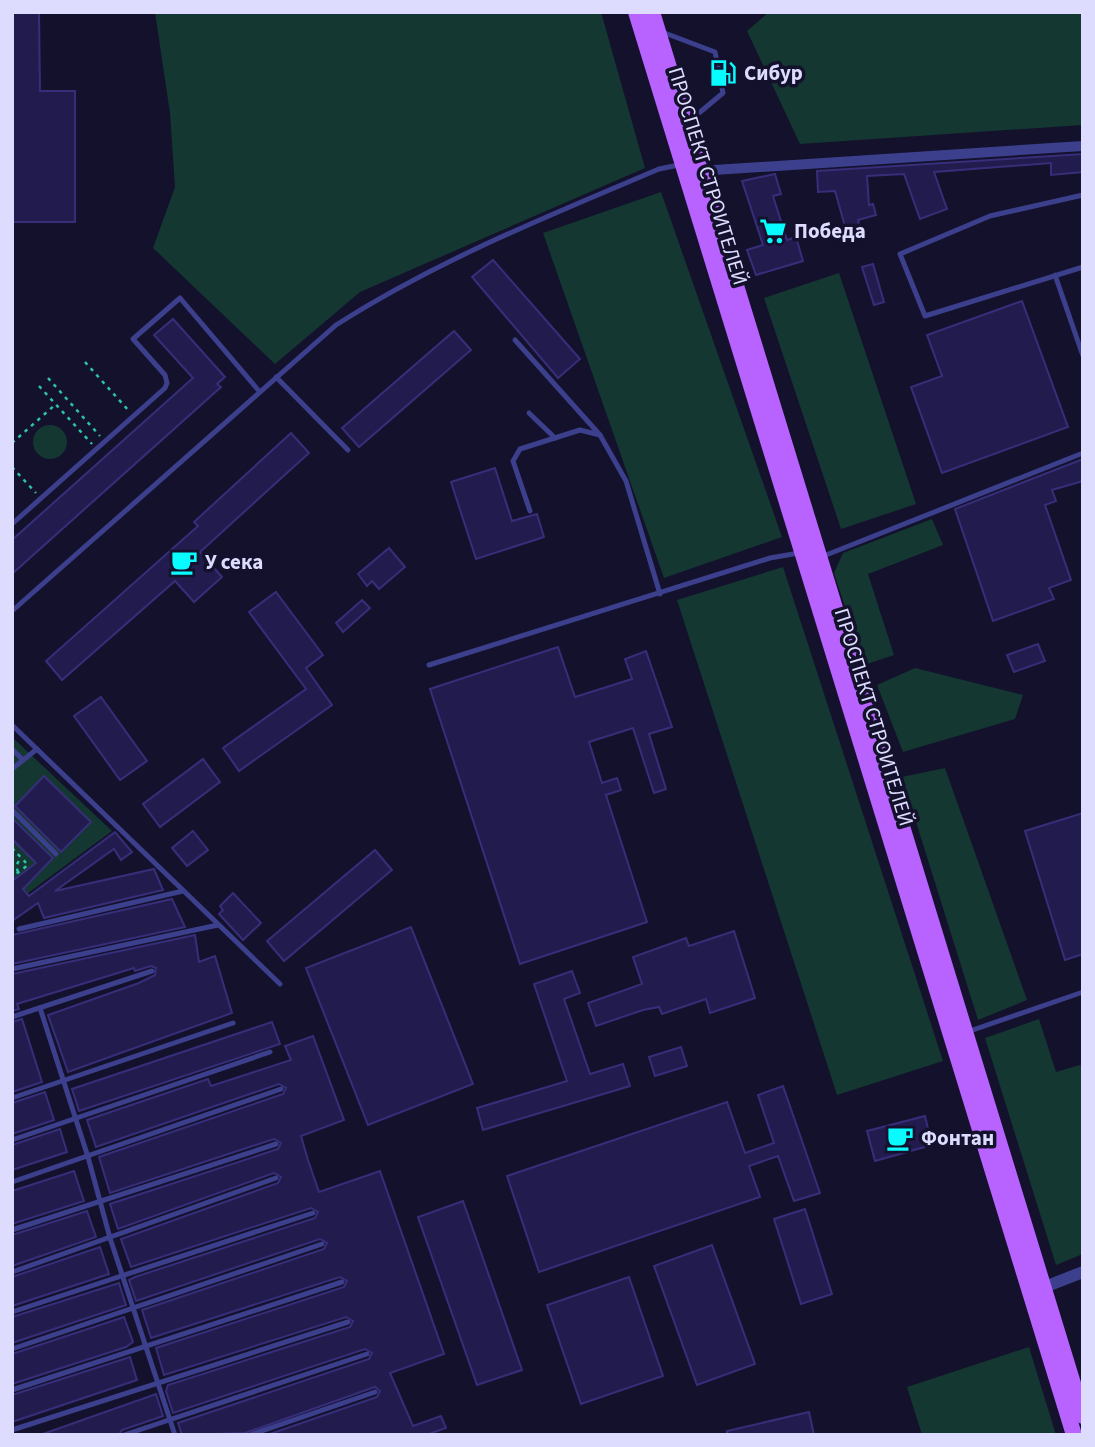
<svg xmlns="http://www.w3.org/2000/svg" width="1095" height="1447" font-family="'Source Sans 3',sans-serif">
	<style>
		.green { fill: #143732 }
		.building { fill: #221c4e; stroke: #372e7a; stroke-width: 2 }
		.lines { fill: none; stroke-linecap: round; stroke-linejoin: round }
		.path { stroke: #2ec1ac; stroke-width: 2.5; stroke-dasharray: 3.5 5; stroke-linecap: butt }
		.service { stroke: #3b3f8c; stroke-width: 5 }
		.minor { stroke: #3b3f8c; stroke-width: 10 }
		.tertiary { stroke: #3b3f8c; stroke-width: 12 }
		.primary { stroke: #b863ff; stroke-width: 16 }
		.labels { text-anchor: middle; stroke-width: 7; stroke-linejoin: round; paint-order: stroke }
		.poi-label { font-size: 21px; font-weight: bold; fill: #dddcff; stroke: #13112c; text-anchor: start }
		.street-label { font-size: 21px; fill: #dddcff; stroke: #13112c }
	</style>
	<rect width="100%" height="100%" fill="#13112c"/>
	<!-- green -->
	<g class="green">
		<path d="M155,12H601L645,168L360,292L275,364L153,248L175,187L170,113Z"/>
		<path d="M769,12H1083V125L800,144L747,31Z"/>
		<path d="M661,192L782,537L664,578L543,233Z"/>
		<path d="M839,273L916,504L841,529L764,298Z"/>
		<circle cx="50" cy="442" r="17"/>
		<path d="M932,519L943,545L868,574L894,655L864,665L834,573L843,553Z"/>
		<path d="M783,567L943,1061L837,1095L677,600Z"/>
		<path d="M915,668L1023,695L1015,719L903,752L877,685Z"/>
		<path d="M12,737L112,831L12,905Z"/>
		<path d="M945,768L1027,1000L978,1020L902,777Z"/>
		<path d="M1039,1019L1056,1072L1083,1064V1254L1056,1265L985,1038Z"/>
		<path d="M1029,1347L1056,1435H922L907,1387Z"/>
	</g>
	<!-- building -->
	<g class="building">
		<path d="M12,12H39L40,91H75V222H12Z"/>
		<path d="M1083,154V172L1051,175V163L934,172L947,209L920,219L904,174L867,176L869,205L873,204L876,215L858,220L861,233L848,237L835,191L818,192L817,171Z"/>
		<path d="M775,174L781,194L773,196L787,240L796,237L803,261L756,275L747,250L763,245L742,181Z"/>
		<path d="M493,260L580,359L558,378L472,277Z"/>
		<path d="M873,264L884,302L874,305L862,267Z"/>
		<path d="M1022,301L1068,427L942,473L911,387L942,376L927,335Z"/>
		<path d="M173,319L225,377L217,384L221,387L12,574V540L193,378L154,335Z"/>
		<path d="M454,331L471,350L359,447L342,428Z"/>
		<path d="M291,433L309,453L200,552L222,577L194,602L175,581L62,680L46,661L198,526L194,522Z"/>
		<path d="M1083,459V481L1052,490L1056,501L1045,505L1071,580L1049,588L1054,599L993,621L955,509Z"/>
		<path d="M495,468L512,521L537,514L544,537L476,559L451,482Z"/>
		<path d="M389,548L405,567L379,589L372,581L367,586L358,574Z"/>
		<path d="M276,592L323,655L306,668L332,705L239,771L223,748L306,689L249,612Z"/>
		<path d="M362,600L370,608L343,632L336,623Z"/>
		<path d="M1038,644L1045,661L1014,672L1007,655Z"/>
		<path d="M558,647L575,697L632,679L625,659L646,651L672,727L649,734L666,789L654,793L633,728L589,742L602,783L617,778L621,790L606,795L647,922L520,964L430,689Z"/>
		<path d="M101,697L147,761L120,780L74,716Z"/>
		<path d="M203,759L220,782L160,827L143,804Z"/>
		<path d="M44,776L91,822L61,852L15,806Z"/>
		<path d="M1083,813V954L1065,960L1025,831Z"/>
		<path d="M12,818L53,858L23,889L29,896L115,832L132,852L121,860L114,849L55,891L154,869L163,890L44,918L38,903L12,921V876L15,879L36,863L12,839Z"/>
		<path d="M193,831L208,850L187,866L172,848Z"/>
		<path d="M375,850L392,870L284,961L267,941Z"/>
		<path d="M233,893L261,923L243,940L219,914L223,910L220,906Z"/>
		<path d="M172,899L185,927L12,964V935Z"/>
		<path d="M411,927L473,1084L368,1125L306,968Z"/>
		<path d="M734,931L755,998L710,1013L706,999L662,1014L659,1007L643,1010L596,1026L588,1003L642,984L633,957L686,938L689,946Z"/>
		<path d="M195,935L199,962L215,956L232,1013L68,1072L48,1015L139,983L155,975L156,968L151,966L135,971L134,968L17,1004L19,1009L12,1011V974Z"/>
		<path d="M572,971L580,993L564,999L590,1074L623,1064L630,1086L483,1130L477,1108L567,1081L534,984Z"/>
		<path d="M22,1019L42,1082L12,1092V1022Z"/>
		<path d="M272,1022L280,1044L79,1111L72,1089Z"/>
		<path d="M313,1036L344,1120L301,1136L308,1160L319,1192L380,1171L444,1354L390,1373L413,1426L441,1416L446,1428L426,1435H267L377,1397L380,1391L375,1387L245,1433L182,1435L178,1423L369,1359L372,1353L365,1349L173,1413L166,1391L168,1385L350,1327L353,1321L346,1317L164,1375L156,1348L344,1287L347,1281L340,1277L151,1338L142,1310L324,1249L327,1243L320,1239L136,1301L129,1280L135,1277L315,1218L318,1212L311,1208L131,1267L121,1239L278,1183L281,1177L274,1173L118,1229L110,1204L278,1149L281,1143L274,1139L110,1193L99,1157L283,1094L286,1088L279,1084L96,1147L87,1120L208,1079L211,1086L291,1060L285,1046Z"/>
		<path d="M681,1047L687,1066L655,1076L649,1057Z"/>
		<path d="M783,1086L820,1193L794,1201L778,1156L749,1166L760,1197L539,1272L507,1176L727,1102L745,1153L774,1143L758,1095Z"/>
		<path d="M45,1092L54,1120L12,1134V1103Z"/>
		<path d="M925,1116L932,1145L875,1161L867,1131Z"/>
		<path d="M60,1129L67,1152L12,1170V1145Z"/>
		<path d="M74,1171L84,1201L12,1224V1191Z"/>
		<path d="M463,1201L522,1370L477,1385L418,1217Z"/>
		<path d="M805,1209L832,1294L801,1304L774,1219Z"/>
		<path d="M87,1211L96,1237L12,1266V1235Z"/>
		<path d="M712,1245L755,1364L697,1385L654,1266Z"/>
		<path d="M100,1247L109,1274L12,1306V1277Z"/>
		<path d="M629,1277L663,1376L581,1404L547,1305Z"/>
		<path d="M119,1283L126,1305L12,1343V1317Z"/>
		<path d="M124,1317L133,1342L126,1347L12,1384V1354Z"/>
		<path d="M130,1357L137,1380L12,1422V1395Z"/>
		<path d="M156,1394L163,1416L122,1430L119,1435H40Z"/>
		<path d="M809,1412L814,1435H727V1431Z"/>
	</g>
	<g class="lines">
		<!-- path -->
		<g class="path">
			<path d="M85,362L129,411"/>
			<path d="M48,378L100,436"/>
			<path d="M39,386L92,444"/>
			<path d="M12,443L56,404"/>
			<path d="M12,467L36,493"/>
			<path d="M12,848L28,865L12,877"/>
			<path d="M18,872L16,866L21,857"/>
		</g>
		<!-- service -->
		<g class="service">
			<path d="M662,32L715,52L723,93L687,123"/>
			<path d="M1083,195L990,216L900,254L925,316L1083,267"/>
			<path d="M1055,275L1083,356"/>
			<path d="M515,340L600,435"/>
			<path d="M276,377L348,450"/>
			<path d="M529,413L555,438"/>
			<path d="M530,511L513,461L520,449L580,430L600,435L626,481L660,594"/>
			<path d="M12,524L165,388L167,383L165,375L133,339L180,298L259,391"/>
			<path d="M821,557L1083,453"/>
			<path d="M12,611L336,325C438,260 548,216 659,169L679,165"/>
			<path d="M429,665L770,558L799,553"/>
			<path d="M12,725L280,984"/>
			<path d="M12,749L23,760"/>
			<path d="M12,769L37,749"/>
			<path d="M12,810L56,854"/>
			<path d="M19,929L183,891"/>
			<path d="M12,969L218,925"/>
			<path d="M40,1008L88,1157L110,1238L175,1435"/>
			<path d="M12,1017L152,971"/>
			<path d="M967,1032L1083,992"/>
			<path d="M12,1098L233,1023"/>
			<path d="M12,1140L270,1052"/>
			<path d="M12,1182L281,1089"/>
			<path d="M12,1230L276,1144"/>
			<path d="M12,1272L276,1178"/>
			<path d="M12,1312L313,1213"/>
			<path d="M12,1349L322,1244"/>
			<path d="M12,1390L342,1282"/>
			<path d="M12,1430L348,1322"/>
			<path d="M124,1435L367,1354"/>
			<path d="M250,1435L375,1392"/>
		</g>
		<!-- minor -->
		<path class="minor" d="M699,171L1083,146"/>
		<!-- tertiary -->
		<path class="tertiary" d="M1037,1290L1083,1272"/>
		<!-- primary -->
		<g class="primary">
			<path d="M636,12L1074,1435"/>
			<path d="M652,12L1083,1416"/>
		</g>
	</g>
	<!-- icons -->
	<defs>
		<symbol id="fuel-bare" viewBox="-9 -9 18 18"><path d="M-5.5-6h7V0h2V4h1.3V-2.5L3-4.5l.8-.8L6-3V5H2.5V1h-1V6h-7ZM-4.2-4.7v3.2H.2V-4.7Z" fill="#08fbff" stroke="#13112c" stroke-width="2.5" paint-order="stroke"/></symbol>
		<symbol id="supermarket-bare" viewBox="-9 -9 18 18"><path d="M-6-5.5h2.5l.6 2H6L4.5 2H-2.5L-4.4-4H-6ZM-1.5 3.2a1.3 1.3 0 1 0 .1 0ZM3 3.2a1.3 1.3 0 1 0 .1 0Z" fill="#08fbff" stroke="#13112c" stroke-width="2.5" paint-order="stroke"/></symbol>
		<symbol id="cafe-bare" viewBox="-9 -9 18 18"><path d="M-5.5-4.5H6V0H3Q3 3.5 0 3.5H-2.5Q-5.5 3.5-5.5 0ZM3-3.2v2h1.7v-2ZM-6 4.5H4V6H-6Z" fill="#08fbff" stroke="#13112c" stroke-width="2.5" paint-order="stroke"/></symbol>
	</defs>
	<g fill-rule="evenodd">
		<use href="#fuel-bare" x="704" y="54" width="38" height="38"/>
		<use href="#supermarket-bare" x="754" y="212" width="38" height="38"/>
		<use href="#cafe-bare" x="165" y="543" width="38" height="38"/>
		<use href="#cafe-bare" x="881" y="1119" width="38" height="38"/>
	</g>
	<g class="labels">
		<!-- poi labels -->
		<g class="poi-label">
			<text x="744" y="80">Сибур</text>
			<text x="794" y="238">Победа</text>
			<text x="205" y="569">У сека</text>
			<text x="921" y="1145">Фонтан</text>
		</g>
		<!-- street labels -->
		<g class="street-label">
			<text transform="translate(708 176) rotate(73)" y="7">ПРОСПЕКТ СТРОИТЕЛЕЙ</text>
			<text transform="translate(874 717) rotate(73)" y="7">ПРОСПЕКТ СТРОИТЕЛЕЙ</text>
		</g>
	</g>
	<!-- border -->
	<rect width="1095" height="1447" fill="none" stroke="#dddcff" stroke-width="28"/>
</svg>
